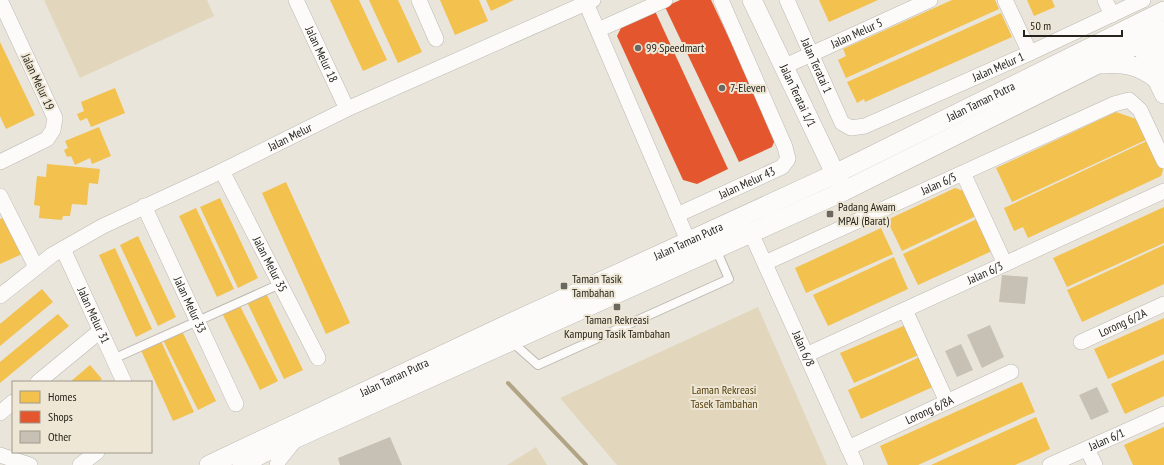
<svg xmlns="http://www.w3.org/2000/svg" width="1164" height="465" font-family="'PT Sans Narrow',sans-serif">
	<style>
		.green { fill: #e2d7bd }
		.homes { fill: #f2c14e }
		.shops { fill: #e4572e }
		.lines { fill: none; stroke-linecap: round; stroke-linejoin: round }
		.stream { stroke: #b2a586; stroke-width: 4 }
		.building { fill: #c6c1b4 }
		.service-casing { stroke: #bcb9b2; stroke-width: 10 }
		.minor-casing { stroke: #bcb9b2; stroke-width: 16 }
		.tertiary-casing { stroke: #bcb9b2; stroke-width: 20 }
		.service { stroke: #fcfbfa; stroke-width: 8 }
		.minor { stroke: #fcfbfa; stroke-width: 15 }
		.tertiary { stroke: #fcfbfa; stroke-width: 19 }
		.poi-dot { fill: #6a6860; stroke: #efe7d5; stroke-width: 1.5 }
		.labels { text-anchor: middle; stroke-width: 4; stroke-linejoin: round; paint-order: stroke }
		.street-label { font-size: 12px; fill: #26241d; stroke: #efe7d5 }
		.poi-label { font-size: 12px; fill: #26241d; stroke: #efe7d5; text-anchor: start }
		.park-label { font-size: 12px; fill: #564310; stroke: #efe7d5 }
	</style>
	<rect width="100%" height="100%" fill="#e9e5db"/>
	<!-- green -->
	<g class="green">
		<path d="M44,0H207L214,16L80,78Z"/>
		<path d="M758,307L827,465H617L560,398Z"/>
		<path d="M536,447L547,465H507Z"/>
	</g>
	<!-- homes -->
	<g class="homes">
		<path d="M330,0H359L387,60L363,71Z"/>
		<path d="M369,0H398L422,52L398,63Z"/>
		<path d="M440,0H479L488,21L455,35Z"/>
		<path d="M486,0H514L491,11Z"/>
		<path d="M819,0H878L829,22Z"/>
		<path d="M952,0H995L999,9L846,78L838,60L846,56L843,49Z"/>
		<path d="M1027,0H1052L1055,7L1034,16Z"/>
		<path d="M1001,13L1012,37L865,102L864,99L857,103L847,82Z"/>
		<path d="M0,42L35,115L6,129L0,116Z"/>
		<path d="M115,88L125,113L91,127L87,118L80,121L77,114L84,111L81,102Z"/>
		<path d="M1116,112L1139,120L1148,139L1012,202L996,168Z"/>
		<path d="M99,127L111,156L92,164L90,158L75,165L71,156L67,157L64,150L68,148L65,141Z"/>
		<path d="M1149,140L1163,170L1161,176L1028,238L1023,227L1014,231L1004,208Z"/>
		<path d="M47,164L100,169L98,184L89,183L87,205L72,204L70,216H63L62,220L39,218L40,206L34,205L37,176L46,177Z"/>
		<path d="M286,182L350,323L326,334L262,193Z"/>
		<path d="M955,188L964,191L976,216L902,251L887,220Z"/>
		<path d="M220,198L258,278L238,288L200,207Z"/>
		<path d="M1164,207V243L1067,287L1053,258Z"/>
		<path d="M196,208L234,289L217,297L179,216Z"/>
		<path d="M12,214L29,251L0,264V219Z"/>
		<path d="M977,219L992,251L918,285L903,254Z"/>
		<path d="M881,228L893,254L806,293L795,268Z"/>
		<path d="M138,236L176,317L158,326L120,245Z"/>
		<path d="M1164,245V284L1082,322L1067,290Z"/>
		<path d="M115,248L152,329L136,337L99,255Z"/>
		<path d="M894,257L908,289L828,326L813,295Z"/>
		<path d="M42,289L53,302L0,346V324Z"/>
		<path d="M265,291L303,370L284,379L246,300Z"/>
		<path d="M238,302L278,381L260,390L221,311Z"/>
		<path d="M58,314L69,326L0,383V362Z"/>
		<path d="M1164,318V354L1108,379L1094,349Z"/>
		<path d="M908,324L921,354L854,383L840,353Z"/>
		<path d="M181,329L216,401L198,410L162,338Z"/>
		<path d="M160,339L194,412L173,421L140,348Z"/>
		<path d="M922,356L935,386L861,419L848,390Z"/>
		<path d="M1164,360V396L1125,414L1111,384Z"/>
		<path d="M90,365L102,379L98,382H70Z"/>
		<path d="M1022,382L1035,412L918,465H888L880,446Z"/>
		<path d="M1036,417L1050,449L1031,458L1015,465H931Z"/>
		<path d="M1164,427V465H1133L1124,445Z"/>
	</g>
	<!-- shops -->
	<g class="shops">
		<path d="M680,0H711L776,137L772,147L739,162L665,7Z"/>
		<path d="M655,11L728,169L697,184L683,180L617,36L622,26Z"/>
	</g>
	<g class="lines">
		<!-- stream -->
		<path class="stream" d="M508,383L586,465"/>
	</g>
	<!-- building -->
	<g class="building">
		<path d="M1002,275L1028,277L1025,304L999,302Z"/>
		<path d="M990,325L1004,357L982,368L967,335Z"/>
		<path d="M961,344L973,370L957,377L945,351Z"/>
		<path d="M1097,387L1109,412L1091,420L1079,395Z"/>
		<path d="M390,437L402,465H340L338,458Z"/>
	</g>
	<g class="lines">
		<defs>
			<g id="service">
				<path d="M512,342L538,365L729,279L716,249"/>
				<path d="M113,359L280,284"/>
			</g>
			<g id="minor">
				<path id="s1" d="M296,0L347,109"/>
				<path d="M419,0L436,39"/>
				<path id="s2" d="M787,0L842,123L851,128L865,126L1030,53L1143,0"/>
				<path d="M1005,0L1030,53"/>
				<path d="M1105,0L1112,15"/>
				<path d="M586,3L689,243"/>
				<path d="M598,30L665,0"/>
				<path id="s3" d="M783,67L930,0"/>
				<path d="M0,162L47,139L53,130L55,118L0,0"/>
				<path id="s4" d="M222,171L318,358"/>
				<path d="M963,173L1005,264"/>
				<path d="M0,196L36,267"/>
				<path id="s5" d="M144,206L236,404"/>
				<path id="s6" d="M677,215L782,167L788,159L785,147L721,0"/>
				<path id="s7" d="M751,233L856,465"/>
				<path id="s8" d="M63,249L124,382"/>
				<path id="s9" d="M765,263L1114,104L1129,100L1140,110L1164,161"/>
				<path id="s10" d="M0,296L52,255L103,226L222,171L347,109L593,0"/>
				<path d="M905,310L947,402"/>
				<path id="s11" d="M1081,342L1164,304"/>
				<path id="s12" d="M806,355L1164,191"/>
				<path d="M38,382L100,331"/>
				<path d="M0,413L13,402"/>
				<path id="s13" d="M848,448L1011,372"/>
				<path d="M1087,449L1095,465"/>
				<path d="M0,455L30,465"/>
				<path d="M80,465L97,452"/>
				<path d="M277,465L279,460L295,440"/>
				<path id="s14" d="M1050,465L1164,414"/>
			</g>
			<g id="tertiary">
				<path id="s15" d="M752,0L841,186"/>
				<path d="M1135,32L1164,94"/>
				<path d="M1102,64C1124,62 1139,65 1157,79"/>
				<path d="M1157,79L1160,52L1164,44"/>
				<path id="s16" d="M209,465L504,326L835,174L1164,11"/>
				<path d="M242,465L263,453L844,191L1164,31"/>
			</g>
		</defs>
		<!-- service casing -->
		<use href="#service" class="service-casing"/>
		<!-- minor casing -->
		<use href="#minor" class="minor-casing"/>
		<!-- tertiary casing -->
		<use href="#tertiary" class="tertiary-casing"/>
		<!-- service -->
		<use href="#service" class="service"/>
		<!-- minor -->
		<use href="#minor" class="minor"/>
		<!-- tertiary -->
		<use href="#tertiary" class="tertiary"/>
	</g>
	<!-- markers -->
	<g class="poi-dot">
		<circle cx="638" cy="48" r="4"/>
		<circle cx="722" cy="88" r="4"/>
		<rect x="826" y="210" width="8" height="8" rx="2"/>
		<rect x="560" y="282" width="8" height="8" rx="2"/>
		<rect x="613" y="303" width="8" height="8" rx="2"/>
	</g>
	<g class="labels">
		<!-- street labels -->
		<g class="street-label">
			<text dy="4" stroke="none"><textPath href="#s3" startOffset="81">Jalan Melur 5</textPath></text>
			<text dy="4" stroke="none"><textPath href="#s1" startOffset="60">Jalan Melur 18</textPath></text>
			<text dy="4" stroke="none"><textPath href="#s2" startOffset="72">Jalan Teratai 1</textPath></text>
			<text dy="4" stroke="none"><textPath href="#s2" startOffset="305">Jalan Melur 1</textPath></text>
			<text transform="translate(38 82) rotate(65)" y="4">Jalan Melur 19</text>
			<text dy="4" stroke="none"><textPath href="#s15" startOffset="106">Jalan Teratai 1/1</textPath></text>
			<text dy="4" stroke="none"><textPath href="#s16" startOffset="853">Jalan Taman Putra</textPath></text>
			<text dy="4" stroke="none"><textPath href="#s10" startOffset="332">Jalan Melur</textPath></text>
			<text dy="4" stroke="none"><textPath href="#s6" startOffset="77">Jalan Melur 43</textPath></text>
			<text dy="4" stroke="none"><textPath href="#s9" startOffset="191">Jalan 6/5</textPath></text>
			<text dy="4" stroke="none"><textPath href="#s16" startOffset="529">Jalan Taman Putra</textPath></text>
			<text dy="4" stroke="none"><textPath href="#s4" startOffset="105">Jalan Melur 35</textPath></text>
			<text dy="4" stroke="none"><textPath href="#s12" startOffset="197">Jalan 6/3</textPath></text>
			<text dy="4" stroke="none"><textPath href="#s5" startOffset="109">Jalan Melur 33</textPath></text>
			<text dy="4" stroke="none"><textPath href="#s8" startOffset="73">Jalan Melur 31</textPath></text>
			<text dy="4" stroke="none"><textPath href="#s11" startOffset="46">Lorong 6/2A</textPath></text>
			<text dy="4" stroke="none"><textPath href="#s7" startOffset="127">Jalan 6/8</textPath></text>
			<text dy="4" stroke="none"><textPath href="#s16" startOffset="205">Jalan Taman Putra</textPath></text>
			<text dy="4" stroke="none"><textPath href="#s13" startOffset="90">Lorong 6/8A</textPath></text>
			<text dy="4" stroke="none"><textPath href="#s14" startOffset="62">Jalan 6/1</textPath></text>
		</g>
		<!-- poi labels -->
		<g class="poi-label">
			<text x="646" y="52">99 Speedmart</text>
			<text x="730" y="92">7-Eleven</text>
			<text x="838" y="211">Padang Awam<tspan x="838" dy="14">MPAJ (Barat)</tspan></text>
			<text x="572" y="283">Taman Tasik<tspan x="572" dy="14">Tambahan</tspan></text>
			<text x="617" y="324" text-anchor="middle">Taman Rekreasi<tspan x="617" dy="14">Kampung Tasik Tambahan</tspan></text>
		</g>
		<!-- park labels -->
		<g class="park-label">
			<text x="724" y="394">Laman Rekreasi<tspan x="724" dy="14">Tasek Tambahan</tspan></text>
		</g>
	</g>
	<!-- legend -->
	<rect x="12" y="381" width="140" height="72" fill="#efe7d5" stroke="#9f998b"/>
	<rect x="20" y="391" width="20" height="12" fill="#f2c14e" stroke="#9f998b"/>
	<text x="48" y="401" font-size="12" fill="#26241d">Homes</text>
	<rect x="20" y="411" width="20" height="12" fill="#e4572e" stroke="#9f998b"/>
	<text x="48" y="421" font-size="12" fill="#26241d">Shops</text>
	<rect x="20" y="431" width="20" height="12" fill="#c6c1b4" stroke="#9f998b"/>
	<text x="48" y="441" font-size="12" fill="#26241d">Other</text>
	<!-- scale -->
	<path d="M1024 30v6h98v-6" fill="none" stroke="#26241d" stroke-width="2"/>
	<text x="1030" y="30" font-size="12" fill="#26241d" stroke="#efe7d5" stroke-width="3" paint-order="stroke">50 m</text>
</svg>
